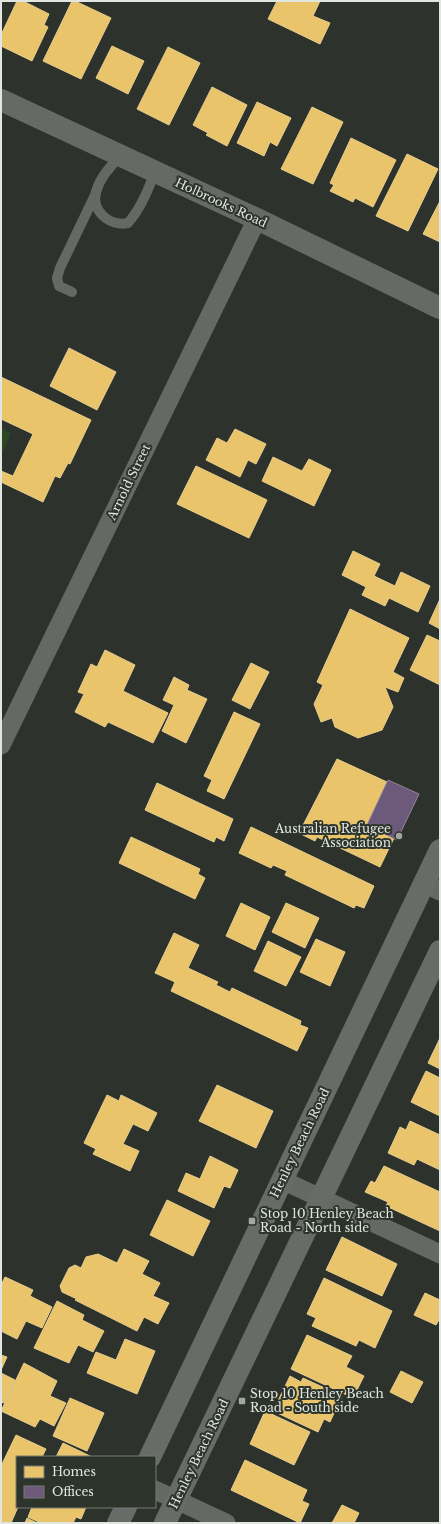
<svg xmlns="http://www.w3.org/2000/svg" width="441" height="1524" font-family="'Libre Baskerville',serif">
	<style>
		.green { fill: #294722 }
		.homes { fill: #e9c46a; stroke: #e7ce8d }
		.offices { fill: #6d597a; stroke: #908399 }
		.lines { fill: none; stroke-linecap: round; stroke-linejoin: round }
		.service { stroke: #666866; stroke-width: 10 }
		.minor { stroke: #666866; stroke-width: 19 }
		.secondary { stroke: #686b68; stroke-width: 22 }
		.primary { stroke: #666965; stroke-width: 22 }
		.poi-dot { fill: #a2a7a1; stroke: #2c342b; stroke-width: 1.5 }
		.labels { text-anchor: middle; stroke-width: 4; stroke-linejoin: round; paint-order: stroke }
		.street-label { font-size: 12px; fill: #e1e6e0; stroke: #2c342b }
		.poi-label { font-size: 12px; fill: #e1e6e0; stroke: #2c342b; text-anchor: start }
	</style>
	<rect width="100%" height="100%" fill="#2d322d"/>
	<!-- green -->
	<path class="green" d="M1,428L11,433L1,456Z"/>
	<!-- homes -->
	<g class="homes">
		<path d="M17,1H23L49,14L44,25L48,27L32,61L1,46V35Z"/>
		<path d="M72,1H75L111,18L81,79L43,61Z"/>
		<path d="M277,1H320L313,16L330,23L320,44L268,19Z"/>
		<path d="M112,46L144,61L128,94L96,78Z"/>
		<path d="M168,47L200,63L169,125L137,109Z"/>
		<path d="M212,87L247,105L227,146L206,135L208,133L193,125Z"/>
		<path d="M257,102L291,118L277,146L270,142L264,156L237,143Z"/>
		<path d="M312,107L343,122L313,184L281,169Z"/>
		<path d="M351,138L396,160L373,207L355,198L353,202L330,191L334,185L330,183Z"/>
		<path d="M407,154L438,169L408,231L376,216Z"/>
		<path d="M440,201V242L423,234Z"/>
		<path d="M69,348L116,372L97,410L50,386Z"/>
		<path d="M1,377L91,420L70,464L68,463L60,478L55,476L43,502L1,482V471L13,476L33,434L1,419Z"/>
		<path d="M235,429L266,444L256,464L248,460L240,477L206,460L217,438L227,443Z"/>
		<path d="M273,457L302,471L309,459L331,470L314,506L262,481Z"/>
		<path d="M196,466L267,500L249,538L177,504Z"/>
		<path d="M353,551L380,564L374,576L395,586L401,572L430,586L418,612L389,598L385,606L362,595L366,587L342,575Z"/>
		<path d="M440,599V629L429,623Z"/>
		<path d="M350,609L409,638L393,672L404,678L398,692L385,687L393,707L382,730L358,738L335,727L332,718L321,722L314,704L323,685L317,682Z"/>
		<path d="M427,635L440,641V685L410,670Z"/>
		<path d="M105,650L135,665L123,691L168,713L153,743L108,722L105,727L75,712L84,694L78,692L91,664L97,667Z"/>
		<path d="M251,663L269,672L250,709L232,700Z"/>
		<path d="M174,677L189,685L187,690L207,699L186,743L162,731L174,705L163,700Z"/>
		<path d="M234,712L260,724L224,799L207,791L212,780L204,776Z"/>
		<path d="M337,759L387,782L367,825L394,838L380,867L317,837L315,841L299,833Z"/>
		<path d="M157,783L233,819L224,841L216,837L214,842L145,810Z"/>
		<path d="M251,827L374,886L364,908L356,905L354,908L285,875L287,871L273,865L271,868L239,853Z"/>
		<path d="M131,837L200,869L198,874L205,878L195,899L119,863Z"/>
		<path d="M241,903L270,917L255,950L226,936Z"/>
		<path d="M286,903L319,918L305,948L272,932Z"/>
		<path d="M174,933L199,945L188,968L218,982L216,985L230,992L232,988L301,1021L300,1025L308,1028L297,1051L171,991L175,982L155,973Z"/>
		<path d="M316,939L345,952L330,986L300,972Z"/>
		<path d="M268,941L301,957L286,986L254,971Z"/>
		<path d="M440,1038V1069L428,1063Z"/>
		<path d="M426,1071L440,1078V1116L411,1102Z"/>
		<path d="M217,1085L273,1111L256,1148L199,1121Z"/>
		<path d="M107,1095L119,1101L121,1095L157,1113L148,1131L133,1124L123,1144L139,1151L130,1171L93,1154L96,1149L84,1143Z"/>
		<path d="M410,1121L440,1135V1170L417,1159L414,1165L388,1153L400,1127L406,1130Z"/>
		<path d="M210,1156L238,1170L230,1188L224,1186L214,1208L178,1191L186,1173L200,1179Z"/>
		<path d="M384,1166L440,1192V1231L386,1206L388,1202L365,1192L371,1181L375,1183Z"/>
		<path d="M167,1200L210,1221L193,1256L150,1235Z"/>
		<path d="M342,1237L397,1264L382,1296L326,1270Z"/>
		<path d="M124,1249L149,1261L142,1274L160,1283L153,1296L169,1303L158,1324L144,1317L137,1331L75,1300L77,1299L62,1292L60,1286L69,1268L75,1265L81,1268L86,1257L98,1254L117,1263Z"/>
		<path d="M5,1277L33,1290L30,1296L52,1307L42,1328L26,1321L17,1339L1,1331V1285Z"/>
		<path d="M324,1278L392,1311L375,1348L359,1340L356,1346L312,1326L316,1318L307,1314Z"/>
		<path d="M425,1293L440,1300V1318L436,1325L414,1315Z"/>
		<path d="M57,1301L84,1315L82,1320L104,1331L93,1352L78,1345L69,1363L34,1348Z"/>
		<path d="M307,1335L352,1356L346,1367L364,1376L353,1398L291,1369Z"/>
		<path d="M125,1339L155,1351L137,1394L87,1373L96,1352L116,1360Z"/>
		<path d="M1,1355L7,1357L1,1370Z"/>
		<path d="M24,1363L57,1381L50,1396L66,1403L54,1426L40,1419L35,1427L1,1411Z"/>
		<path d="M401,1371L423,1382L412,1403L390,1392Z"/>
		<path d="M1,1373L15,1380L4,1403L1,1402Z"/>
		<path d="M290,1376L301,1382L303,1378L342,1396L330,1422L324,1419L318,1432L273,1411Z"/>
		<path d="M70,1398L104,1413L87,1451L53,1436Z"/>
		<path d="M265,1411L310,1432L294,1465L250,1444Z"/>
		<path d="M16,1435L46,1449L42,1457H17V1507H18L11,1523H1V1466Z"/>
		<path d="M63,1443L92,1457H56Z"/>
		<path d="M245,1460L307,1490L302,1501L309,1504L300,1523L231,1490Z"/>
		<path d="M342,1505L359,1513L354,1523H332Z"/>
		<path d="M32,1507H86L81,1519L76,1517L73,1523H41L28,1517Z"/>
		<path d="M27,1518L37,1523H25Z"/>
	</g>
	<!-- offices -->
	<path class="offices" d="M388,780L419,794L397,840L367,825Z"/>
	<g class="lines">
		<!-- service -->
		<g class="service">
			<path d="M121,156C110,166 100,177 96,192C91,211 110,227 128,223C141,208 148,190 155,172"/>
			<path d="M72,292L59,286L57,278L60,268L96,193"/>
		</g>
		<!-- minor -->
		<g class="minor">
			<path d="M1,745L257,219"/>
			<path d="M424,883L440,891"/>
			<path d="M282,1180L440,1254"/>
			<path d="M155,1490L226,1523"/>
		</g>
		<!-- secondary -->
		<g class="secondary">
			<path d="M150,1457L440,850"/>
			<path d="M118,1523L126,1507"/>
			<path d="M165,1523L440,951"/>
		</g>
		<!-- primary -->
		<path class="primary" d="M1,100L257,219L440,308"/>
	</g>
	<!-- markers -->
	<g class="poi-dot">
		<circle cx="399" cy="836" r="4"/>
		<rect x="248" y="1217" width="8" height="8" rx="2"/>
		<rect x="238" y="1397" width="8" height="8" rx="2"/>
	</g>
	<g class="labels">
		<!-- street labels -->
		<g class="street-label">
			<text transform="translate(221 203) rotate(25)" y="4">Holbrooks Road</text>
			<text transform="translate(129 482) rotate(-64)" y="4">Arnold Street</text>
			<text transform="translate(300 1143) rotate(-64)" y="4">Henley Beach Road</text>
			<text transform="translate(199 1454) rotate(-64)" y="4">Henley Beach Road</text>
		</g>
		<!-- poi labels -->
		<g class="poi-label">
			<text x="391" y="833" text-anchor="end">Australian Refugee<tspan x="391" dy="14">Association</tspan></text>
			<text x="260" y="1218">Stop 10 Henley Beach<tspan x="260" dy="14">Road - North side</tspan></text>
			<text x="250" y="1398">Stop 10 Henley Beach<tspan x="250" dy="14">Road - South side</tspan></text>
		</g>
	</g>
	<!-- border -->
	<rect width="441" height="1524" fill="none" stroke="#e1e6e0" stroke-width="4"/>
	<!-- legend -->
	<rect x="16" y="1456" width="140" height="52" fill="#2c342b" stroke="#747b73"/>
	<rect x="24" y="1466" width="20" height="12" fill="#e9c46a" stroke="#747b73"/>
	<text x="52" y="1476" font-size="12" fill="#e1e6e0">Homes</text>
	<rect x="24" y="1486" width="20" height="12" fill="#6d597a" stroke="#747b73"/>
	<text x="52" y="1496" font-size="12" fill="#e1e6e0">Offices</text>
</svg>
